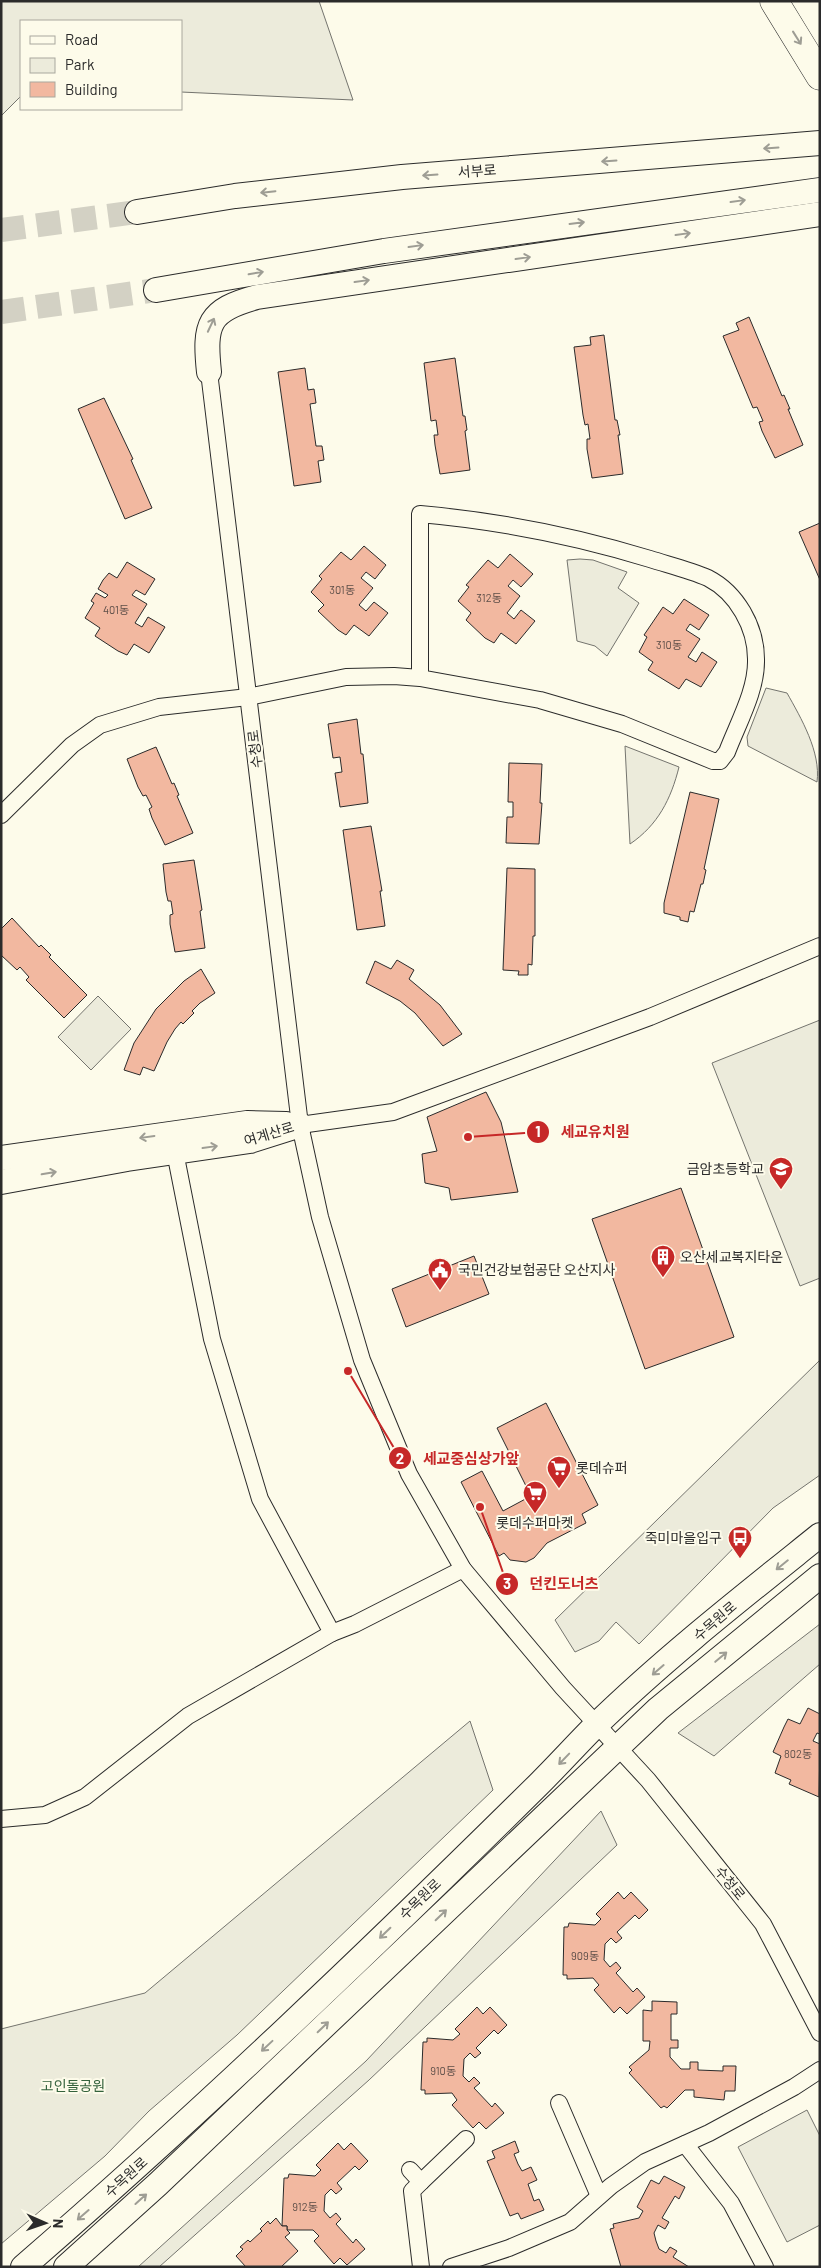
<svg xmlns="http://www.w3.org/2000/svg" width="821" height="2268" font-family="Barlow,'Noto Sans KR',sans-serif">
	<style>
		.green { fill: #ecebdb; stroke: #74746e }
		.building { fill: #f2b8a0; stroke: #2b2b2b }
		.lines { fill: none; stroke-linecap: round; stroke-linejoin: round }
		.secondary-tunnel { stroke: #d3d1c4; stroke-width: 24; stroke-dasharray: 24 12; stroke-linecap: butt }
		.street-casing { stroke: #2b2b2b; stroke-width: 18 }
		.secondary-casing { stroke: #2b2b2b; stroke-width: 26 }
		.highway-casing { stroke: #2b2b2b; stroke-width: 29 }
		.street { stroke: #fdfbea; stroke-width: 16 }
		.secondary { stroke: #fdfbea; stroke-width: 24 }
		.highway { stroke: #fdfbea; stroke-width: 28 }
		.oneway { stroke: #9e9d94 }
		.labels { text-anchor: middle; stroke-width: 4; stroke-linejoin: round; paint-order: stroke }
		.number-label { font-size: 11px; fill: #5d4e48 }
		.street-label { font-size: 14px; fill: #2b2b2b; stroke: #fdfbea }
		.poi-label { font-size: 14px; fill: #2b2b2b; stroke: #fdfbea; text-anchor: start }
		.park-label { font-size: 14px; fill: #34623c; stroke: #fdfbea }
		.leader { fill: none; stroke: #c62828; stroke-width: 2 }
		.callout-dot { fill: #c62828; stroke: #fdfbea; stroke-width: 2 }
		.mark-label { font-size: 15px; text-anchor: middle; font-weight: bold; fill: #fff }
		.callout-label { font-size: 15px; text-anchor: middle; font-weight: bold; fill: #c62828; stroke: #fdfbea; stroke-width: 4; stroke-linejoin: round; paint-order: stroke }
	</style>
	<rect width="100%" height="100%" fill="#fdfbea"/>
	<!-- green -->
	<g class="green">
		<path d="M1,1H319L353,100L181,92V21H21V96L1,116Z"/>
		<path d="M580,559L593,560L627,572L618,588L639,603L607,656L595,646L577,641L567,560Z"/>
		<path d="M766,688L787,693C801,718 821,752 817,782L748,746L747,737Z"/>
		<path d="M625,746L679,767C671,799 658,825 630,844Z"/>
		<path d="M98,996L131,1029L91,1070L58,1037Z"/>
		<path d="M820,1020V1278L800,1286L712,1063Z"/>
		<path d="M820,1360V1475L773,1508L639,1644L616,1622L599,1641L575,1652L555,1620Z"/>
		<path d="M820,1624V1664L714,1756L678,1733Z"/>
		<path d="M470,1721L493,1790L237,2035L149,2111L105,2156L1,2244V2029L145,1993Z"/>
		<path d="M601,1811L617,1845L369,2080L159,2267H138L366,2061Z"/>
		<path d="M807,2110L820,2136V2225L787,2242L738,2147Z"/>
	</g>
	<!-- building -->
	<g class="building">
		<path d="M749,317L782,396L784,395L790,409H788L803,445L775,458L762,431L759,422L763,421L757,407L753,408L723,336L739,330L736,323Z"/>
		<path d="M604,335L615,420H617L620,435H618L623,474L592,478L587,449V439H590L588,424L585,425L583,415L574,347L591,345L590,337Z"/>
		<path d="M455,358L463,416H465L467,430L465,431L470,470L440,474L435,445L434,435H438L436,420L431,421L424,363Z"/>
		<path d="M305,368L308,390L314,389L316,403L310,404L316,446H322L324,460L318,461L321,482L294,486L278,372Z"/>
		<path d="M104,398L133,459L131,460L152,508L125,519L78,409Z"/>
		<path d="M820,523V580L799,532Z"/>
		<path d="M364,546L386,565L375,579L366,572L361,578L373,588L359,605L366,611L374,602L388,613L369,636L354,625L346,635L338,630L318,611L324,605L311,592L322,579L319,576L341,552L351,560Z"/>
		<path d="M510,554L533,574L521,587L513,580L508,586L520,596L507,613L514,619L521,610L535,621L516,644L501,633L494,643L485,638L466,620L471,613L458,601L469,587L466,585L488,560L498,568Z"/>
		<path d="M127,562L155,579L145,595L136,590L132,595L147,604L135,623L142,627L148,617L165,627L149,653L134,644L127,655L118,651L95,636L100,628L85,618L94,603L91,601L96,593L105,598L108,595L98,589L103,580L109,573L117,578Z"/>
		<path d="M684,599L709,615L699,630L690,624L686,630L700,639L688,657L696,662L702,652L717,662L701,687L686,679L679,689L648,670L653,662L639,652L647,637L644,635L663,607L673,614Z"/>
		<path d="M357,719L361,754H363L368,803L340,807L335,773L342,772L340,757L333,758L328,724Z"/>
		<path d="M156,747L172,784L174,783L179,795L177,796L193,833L165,845L152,818L149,809L152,807L146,795L143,796L138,787L127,759Z"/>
		<path d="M509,763L542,764L540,803H542L539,844L506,843L507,817H513V802H508Z"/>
		<path d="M690,792L719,799L704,869L706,870L703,884H701L694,912L690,911L688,922L680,920V917L664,913V903Z"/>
		<path d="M371,826L382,891H380L385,926L357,930L343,830Z"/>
		<path d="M194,860L202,910L200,911L205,948L175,952L170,924V915L173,914L171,901H168L166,892L163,864Z"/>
		<path d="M507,868L535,869V936H533L532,965L528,964V975H518L519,971L503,970Z"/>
		<path d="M12,918L39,947L41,945L51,955L49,957L87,995L64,1018L26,980L29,977L20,967L17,970L1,955V929Z"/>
		<path d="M397,960L414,970L409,979L440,1005L462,1034L443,1046L415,1013L400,1001L366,983L375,961L391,969Z"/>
		<path d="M201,969L215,993L200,1003L192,1011L194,1013L183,1024L181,1022L175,1029L167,1042L154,1071L143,1067L140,1075L124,1070L134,1043L156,1009L184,981Z"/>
		<path d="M486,1092L501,1122L518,1192L451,1200L449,1188L425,1183L422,1154L437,1151L427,1117Z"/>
		<path d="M681,1188L734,1337L645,1369L592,1219Z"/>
		<path d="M474,1256L489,1294L406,1327L392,1289Z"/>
		<path d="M546,1403L598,1505L582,1514L586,1523L547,1543L534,1558L526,1562L510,1560L504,1553L499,1556L461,1482L482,1471L503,1511L531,1496L497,1428Z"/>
		<path d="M808,1708L820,1714V1734L817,1733L813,1741L820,1744L819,1797L789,1784L791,1780L775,1773L781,1756L773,1752L784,1727L788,1719L800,1724Z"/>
		<path d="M618,1892L624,1899L631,1892L648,1910L639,1919L635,1915L617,1932L622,1938L616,1943L611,1938L605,1944L604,1960L610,1967L616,1962L621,1968L616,1973L633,1992L637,1988L645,1997L627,2014L620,2007L614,2013L594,1990L599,1985L593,1978L567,1979V1975H563L564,1927H568L569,1923L595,1925L601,1919L596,1914Z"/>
		<path d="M652,2001L677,2002V2014H671V2040H678V2048H670V2057L681,2069H690V2062H698V2070L723,2071V2066H736L735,2091H725L724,2100L694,2097V2090H685L667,2108L664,2106L661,2108L629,2073L632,2070L629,2067L649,2050L650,2041H643V2010L652,2011Z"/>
		<path d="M477,2007L483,2014L490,2007L507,2025L498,2034L494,2030L476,2048L481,2053L475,2058L470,2053L464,2059L463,2076L469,2082L474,2077L480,2083L474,2088L492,2107L495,2103L504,2113L486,2129L479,2122L473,2128L452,2105L457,2100L452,2093L425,2094V2090H421L423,2042H427V2038L453,2040L460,2034L455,2029Z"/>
		<path d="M515,2141L519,2152L514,2154L518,2164L522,2171L531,2167L537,2180L528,2184L534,2201L539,2199L544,2210L521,2219L518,2213L510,2216L487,2161L495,2158L492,2151Z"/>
		<path d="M338,2143L344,2150L351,2143L368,2161L359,2170L355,2166L337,2183L342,2189L336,2194L331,2189L325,2195L324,2211L330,2218L336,2213L341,2219L336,2224L353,2243L356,2239L365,2249L347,2265L340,2258L334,2264L314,2241L319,2236L313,2230H287V2226H282L284,2178H288L289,2174L315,2176L321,2170L316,2165Z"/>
		<path d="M664,2176L685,2187L679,2199L675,2196L662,2218L669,2222L665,2229L658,2225L654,2233L656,2241L659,2249L666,2253L670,2247L677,2251L673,2257L689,2267H621L610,2229L614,2228L613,2224L639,2218L643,2211L637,2207L651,2180L659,2184Z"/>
		<path d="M276,2218L282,2226H287V2230L290,2233L285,2237L298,2251L281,2267H246L236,2256L243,2249L240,2247L248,2240L250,2242L262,2231L260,2229L268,2221L270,2224Z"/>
	</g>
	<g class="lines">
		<!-- secondary-tunnel -->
		<g class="secondary-tunnel">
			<path d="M1,230L137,212"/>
			<path d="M1,312L156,290"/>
		</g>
		<defs>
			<g id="street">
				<path d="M209,372L300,1125L320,1217L362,1360L409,1474L463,1569L563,1688L648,1780L763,1924L820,2033"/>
				<path d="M1,815L72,745L100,725L159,707L248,697L346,677L394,676L420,678L540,700L622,724L713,761H720L727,752C738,723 757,690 756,659C756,627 737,593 708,578C690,570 669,565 650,559C575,536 499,521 420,514V678"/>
				<path d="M300,1125L393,1112L650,1017L820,946"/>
				<path d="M175,1152L212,1339L260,1499L332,1633L355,1624L463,1569"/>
				<path d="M1,1819L45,1815L85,1797L188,1716L332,1633"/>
				<path d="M559,2103L599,2196"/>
				<path d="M685,2144L731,2203L765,2267"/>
				<path d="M410,2170L421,2182L412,2191L421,2267"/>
				<path d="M421,2182L466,2139"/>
				<path d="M451,2267L509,2248L570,2222L611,2186L645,2162L709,2133L794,2087L820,2070"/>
			</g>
			<g id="secondary">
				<path d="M137,212L235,196L402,177L820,143"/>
				<path d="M156,290L384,251L820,190"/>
				<path d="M209,372C204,324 208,310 257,297L820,214"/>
				<path d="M1,1158L247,1123L286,1124"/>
				<path d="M1,1182L127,1159L250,1141L300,1125"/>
				<path d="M23,2267C201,2113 372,1949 539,1784C559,1764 577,1744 596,1725C666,1657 744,1596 820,1535"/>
				<path d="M66,2267L158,2184L658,1709L820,1576"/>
			</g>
			<path id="highway" d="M774,1L820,76"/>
		</defs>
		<!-- street casing -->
		<use href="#street" class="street-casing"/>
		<!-- secondary casing -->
		<use href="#secondary" class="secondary-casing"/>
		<!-- highway casing -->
		<use href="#highway" class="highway-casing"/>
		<!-- street -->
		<use href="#street" class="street"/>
		<!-- secondary -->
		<use href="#secondary" class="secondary"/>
		<!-- highway -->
		<use href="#highway" class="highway"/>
	</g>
	<!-- one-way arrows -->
	<defs><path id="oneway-shaft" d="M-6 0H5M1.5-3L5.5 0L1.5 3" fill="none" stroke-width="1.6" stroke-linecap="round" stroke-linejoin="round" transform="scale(1.25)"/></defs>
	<g class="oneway">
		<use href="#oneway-shaft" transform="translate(797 38) rotate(58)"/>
		<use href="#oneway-shaft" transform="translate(771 148) rotate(176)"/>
		<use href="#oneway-shaft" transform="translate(609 161) rotate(176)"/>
		<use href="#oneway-shaft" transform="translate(430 175) rotate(176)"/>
		<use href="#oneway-shaft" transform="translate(268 192) rotate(174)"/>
		<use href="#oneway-shaft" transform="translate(738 201) rotate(-8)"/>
		<use href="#oneway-shaft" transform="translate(577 223) rotate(-7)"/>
		<use href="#oneway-shaft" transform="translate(683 234) rotate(-8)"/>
		<use href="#oneway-shaft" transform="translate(416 246) rotate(-8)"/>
		<use href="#oneway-shaft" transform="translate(523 258) rotate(-8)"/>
		<use href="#oneway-shaft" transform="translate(256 273) rotate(-10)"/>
		<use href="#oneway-shaft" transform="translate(362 281) rotate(-8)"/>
		<use href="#oneway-shaft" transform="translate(211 325) rotate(-65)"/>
		<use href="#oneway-shaft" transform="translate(147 1137) rotate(172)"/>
		<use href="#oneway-shaft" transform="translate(210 1147) rotate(-8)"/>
		<use href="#oneway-shaft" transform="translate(49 1173) rotate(-10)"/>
		<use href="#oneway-shaft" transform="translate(782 1565) rotate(141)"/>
		<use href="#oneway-shaft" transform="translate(721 1657) rotate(-40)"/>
		<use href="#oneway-shaft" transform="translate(658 1670) rotate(139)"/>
		<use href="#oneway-shaft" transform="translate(564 1759) rotate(134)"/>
		<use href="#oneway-shaft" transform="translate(441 1915) rotate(-44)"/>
		<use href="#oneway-shaft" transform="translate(385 1933) rotate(136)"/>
		<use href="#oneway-shaft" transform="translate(323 2027) rotate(-44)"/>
		<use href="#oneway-shaft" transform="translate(267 2046) rotate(137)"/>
		<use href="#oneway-shaft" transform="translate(141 2199) rotate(-42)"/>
		<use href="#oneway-shaft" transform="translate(83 2215) rotate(139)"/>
	</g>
	<!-- icons -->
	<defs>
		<symbol id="school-pin" viewBox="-11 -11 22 30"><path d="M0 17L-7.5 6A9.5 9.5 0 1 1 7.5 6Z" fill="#c62828" stroke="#fdfbea"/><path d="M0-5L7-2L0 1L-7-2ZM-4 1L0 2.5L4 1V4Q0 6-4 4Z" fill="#fff"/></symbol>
		<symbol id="building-pin" viewBox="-11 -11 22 30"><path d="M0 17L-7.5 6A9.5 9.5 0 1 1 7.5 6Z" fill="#c62828" stroke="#fdfbea"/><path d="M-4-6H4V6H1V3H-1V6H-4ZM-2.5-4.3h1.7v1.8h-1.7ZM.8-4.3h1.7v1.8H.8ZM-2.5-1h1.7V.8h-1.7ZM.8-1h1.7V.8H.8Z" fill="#fff"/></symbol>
		<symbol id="civic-pin" viewBox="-11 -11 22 30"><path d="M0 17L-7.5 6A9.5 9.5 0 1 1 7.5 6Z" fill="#c62828" stroke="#fdfbea"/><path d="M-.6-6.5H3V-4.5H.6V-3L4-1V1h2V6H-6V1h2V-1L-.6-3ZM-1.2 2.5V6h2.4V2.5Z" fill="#fff"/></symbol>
		<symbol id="supermarket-pin" viewBox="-11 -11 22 30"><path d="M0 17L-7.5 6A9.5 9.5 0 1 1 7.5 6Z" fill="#c62828" stroke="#fdfbea"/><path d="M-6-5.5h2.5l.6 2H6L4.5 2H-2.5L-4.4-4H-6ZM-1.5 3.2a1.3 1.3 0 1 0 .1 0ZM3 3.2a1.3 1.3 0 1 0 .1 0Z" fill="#fff"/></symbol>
		<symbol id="bus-pin" viewBox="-11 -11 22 30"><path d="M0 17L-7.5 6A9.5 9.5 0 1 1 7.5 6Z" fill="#c62828" stroke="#fdfbea"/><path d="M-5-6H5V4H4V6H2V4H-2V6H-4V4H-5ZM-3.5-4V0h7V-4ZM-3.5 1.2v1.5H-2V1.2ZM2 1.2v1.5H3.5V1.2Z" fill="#fff"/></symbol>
	</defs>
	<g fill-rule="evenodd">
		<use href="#school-pin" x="767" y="1155" width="28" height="38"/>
		<use href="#building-pin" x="649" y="1243" width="28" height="38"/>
		<use href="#civic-pin" x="426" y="1256" width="28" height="38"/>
		<use href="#supermarket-pin" x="545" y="1454" width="28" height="38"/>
		<use href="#supermarket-pin" x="521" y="1479" width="28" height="38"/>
		<use href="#bus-pin" x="726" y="1524" width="28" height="38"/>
	</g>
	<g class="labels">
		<!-- number labels -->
		<g class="number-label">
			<text x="342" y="594">301동</text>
			<text x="489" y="602">312동</text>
			<text x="116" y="614">401동</text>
			<text x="669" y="649">310동</text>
			<text x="798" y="1758">802동</text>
			<text x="585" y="1960">909동</text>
			<text x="443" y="2075">910동</text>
			<text x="305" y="2211">912동</text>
		</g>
		<!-- street labels -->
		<g class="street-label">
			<text transform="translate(477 171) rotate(-4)" y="5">서부로</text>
			<text transform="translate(255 749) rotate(-97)" y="5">수청로</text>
			<text transform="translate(269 1134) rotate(-17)" y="5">여계산로</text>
			<text transform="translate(715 1621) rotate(-41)" y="5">수목원로</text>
			<text transform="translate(730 1883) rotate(51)" y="5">수청로</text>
			<text transform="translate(420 1899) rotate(-44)" y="5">수목원로</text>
			<text transform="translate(126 2177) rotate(-42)" y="5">수목원로</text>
		</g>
		<!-- poi labels -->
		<g class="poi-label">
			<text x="764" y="1174" text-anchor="end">금암초등학교</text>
			<text x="680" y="1262">오산세교복지타운</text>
			<text x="458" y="1275">국민건강보험공단 오산지사</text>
			<text x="576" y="1473">롯데슈퍼</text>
			<text x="535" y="1528" text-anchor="middle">롯데수퍼마켓</text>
			<text x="722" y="1543" text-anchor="end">죽미마을입구</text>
		</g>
		<!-- park labels -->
		<g class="park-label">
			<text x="73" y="2091">고인돌공원</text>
		</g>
	</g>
	<!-- callouts -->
	<path class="leader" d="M468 1137L538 1132M348 1371L400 1458M480 1507L507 1584"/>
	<g class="callout-dot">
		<circle cx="468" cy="1137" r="5"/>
		<circle cx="348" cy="1371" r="5"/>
		<circle cx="480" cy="1507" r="5"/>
		<circle cx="538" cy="1132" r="12"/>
		<circle cx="400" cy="1458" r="12"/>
		<circle cx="507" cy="1584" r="12"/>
	</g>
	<g class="mark-label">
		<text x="538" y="1137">1</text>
		<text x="400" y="1464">2</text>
		<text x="507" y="1589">3</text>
	</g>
	<g class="callout-label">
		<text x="595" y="1137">세교유치원</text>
		<text x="471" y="1464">세교중심상가앞</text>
		<text x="564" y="1589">던킨도너츠</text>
	</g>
	<!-- border -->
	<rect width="821" height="2268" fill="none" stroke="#2b2b2b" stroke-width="5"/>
	<!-- legend -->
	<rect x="20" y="20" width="162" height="90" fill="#fdfbea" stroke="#a9a89e"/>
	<rect x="30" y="36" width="25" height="8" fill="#fdfbea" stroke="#a9a89e"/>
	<text x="65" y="45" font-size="15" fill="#2b2b2b">Road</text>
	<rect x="30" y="58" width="25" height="15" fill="#ecebdb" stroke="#a9a89e"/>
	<text x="65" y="70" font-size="15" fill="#2b2b2b">Park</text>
	<rect x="30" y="82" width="25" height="15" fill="#f2b8a0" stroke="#a9a89e"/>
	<text x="65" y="95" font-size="15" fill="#2b2b2b">Building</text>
	<!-- north arrow -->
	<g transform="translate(45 2223) rotate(92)" stroke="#fdfbea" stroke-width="4" paint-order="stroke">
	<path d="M0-4L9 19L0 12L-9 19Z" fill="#2b2b2b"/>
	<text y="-8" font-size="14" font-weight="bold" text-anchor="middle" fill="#2b2b2b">N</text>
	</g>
</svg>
